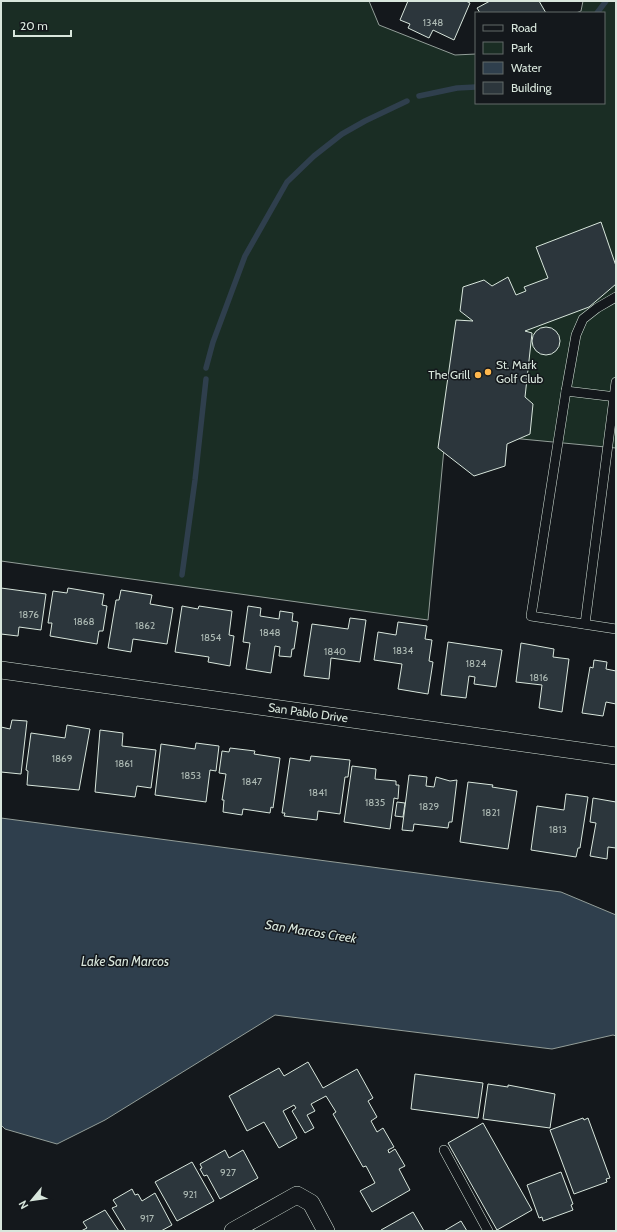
<svg xmlns="http://www.w3.org/2000/svg" width="617" height="1232" font-family="Cabin,sans-serif">
	<style>
		.green { fill: #1a2d24; stroke: #939e99 }
		.water { fill: #2f3f4d; stroke: #939e99 }
		.lines { fill: none; stroke-linecap: round; stroke-linejoin: round }
		.stream { stroke: #2f3f4d; stroke-width: 5.5 }
		.building { fill: #2c363c; stroke: #d8e6dc }
		.lane-casing { stroke: #d8e6dc; stroke-width: 10 }
		.street-casing { stroke: #d8e6dc; stroke-width: 18 }
		.lane { stroke: #14181c; stroke-width: 9 }
		.street { stroke: #14181c; stroke-width: 17 }
		.poi-dot { fill: #ffb74d; stroke: #14181c; stroke-width: 1.5 }
		.labels { text-anchor: middle; stroke-width: 3; stroke-linejoin: round; paint-order: stroke }
		.number-label { font-size: 10px; fill: #adbab4 }
		.poi-label { font-size: 12px; fill: #d8e6dc; stroke: #14181c; text-anchor: start }
		.street-label { font-size: 12px; fill: #d8e6dc; stroke: #14181c }
		.water-label { font-size: 13px; font-style: italic; fill: #d8e6dc; stroke: #14181c }
	</style>
	<rect width="100%" height="100%" fill="#14181c"/>
	<!-- green -->
	<path class="green" d="M1,1H369L379,25L455,55L476,54V103H604V13H576L581,11L583,1H616V448L511,438L446,427L428,620L1,561Z"/>
	<!-- water -->
	<path class="water" d="M1,818L561,892L616,915V1036L613,1035L552,1049L275,1015L105,1120L57,1144L5,1129L1,1125Z"/>
	<g class="lines">
		<!-- stream -->
		<g class="stream">
			<path d="M597,13L606,1"/>
			<path d="M419,96L457,88L476,87"/>
			<path d="M206,368L213,342L245,256L287,182L314,156L342,134L365,121L407,101"/>
			<path d="M182,575L195,480L206,379"/>
		</g>
	</g>
	<!-- building -->
	<g class="building">
		<path d="M408,1H466L470,3L454,40L433,30L429,38L408,28L410,24L400,20Z"/>
		<path d="M490,1H539L546,13H480L477,8Z"/>
		<path d="M601,222L616,266V284L589,307L525,331L532,333L525,397L533,404L530,434L507,444L505,466L474,476L438,448L456,320L473,321L460,311L463,287L484,280L492,286L508,277L516,295L526,291L524,287L548,278L536,247Z"/>
		<circle cx="546" cy="341" r="14"/>
		<path d="M1,588L46,594L41,630L19,627L18,636L1,634Z"/>
		<path d="M68,588L104,594L102,605L107,606L103,631H99L97,644L50,636L52,623H48L53,591L67,593Z"/>
		<path d="M121,590L152,595L150,604L173,608L167,644L133,639L131,652L108,648L116,600H119Z"/>
		<path d="M182,606L198,609L199,606L232,611L229,635L234,636L230,666L208,662L209,657L175,652Z"/>
		<path d="M248,606L261,608L260,616L279,619L280,611L293,613L292,621L298,622L294,649H292L291,657L279,656L280,647L275,646L271,673L246,669L250,643L243,642Z"/>
		<path d="M350,618L366,620L360,662L331,658L329,679L304,676L312,624L348,629Z"/>
		<path d="M398,622L427,626L425,639L432,640L429,661L433,662L428,694L398,689L402,664L374,660L378,632L396,635Z"/>
		<path d="M448,642L502,650L496,687L474,684L475,677L469,676L466,698L441,695Z"/>
		<path d="M521,643L554,649L553,657L569,659L562,712L539,708L542,685L516,682Z"/>
		<path d="M594,660L607,662L606,669L616,671V704L606,702L603,716L582,713L590,667L593,668Z"/>
		<path d="M1,718V727L10,729L12,720L27,721L21,774L1,772Z"/>
		<path d="M67,725L90,729L79,790L27,785L28,771L26,770L31,733L65,738Z"/>
		<path d="M100,730L123,733L122,746L156,750L151,788L137,786L135,797L95,792Z"/>
		<path d="M196,743L219,746L216,771L210,770L206,802L155,795L161,744L195,749Z"/>
		<path d="M230,748L255,751L254,754L280,758L273,808L271,807L270,813L243,809L242,815L223,812L224,800H222L226,774L219,773L222,751L229,752Z"/>
		<path d="M311,756L350,760L348,777H345L340,814L318,811L317,820L284,816L285,813H282L290,758L310,761Z"/>
		<path d="M352,766L376,769L375,779L396,781V785H399L398,799L394,798L390,829L344,822Z"/>
		<path d="M409,775L427,777L426,786L434,787L436,777L450,781L457,780L452,822H449L448,828L414,824L413,831L402,830Z"/>
		<path d="M468,782L493,785L492,787L517,791L508,849L460,842Z"/>
		<path d="M566,794L588,797L580,848H578L576,857L531,850L537,806L564,810Z"/>
		<path d="M593,798L616,802V848L608,847L607,859L590,856L596,823L590,822Z"/>
		<path d="M397,802L405,803L403,817L395,816Z"/>
		<path d="M308,1062L323,1088L357,1069L373,1098L368,1101L377,1117L371,1121L377,1132L383,1128L394,1147L388,1150L389,1153L395,1149L405,1166L399,1169L410,1190L372,1212L360,1191L375,1183L366,1166L363,1167L333,1114L336,1112L326,1096L311,1104L315,1111L307,1115L314,1128L305,1133L292,1111L296,1108L294,1105L283,1111L297,1138L279,1148L264,1122L247,1131L229,1096L279,1068L284,1076Z"/>
		<path d="M415,1074L483,1083L478,1118L411,1109Z"/>
		<path d="M488,1084L508,1087V1085L555,1094L550,1128L483,1119Z"/>
		<path d="M583,1118L584,1120L588,1118L610,1178L606,1179L607,1182L574,1194L550,1130Z"/>
		<path d="M483,1123L532,1210L497,1230L448,1143Z"/>
		<path d="M225,1150L229,1158L243,1150L258,1178L220,1199L207,1175L204,1176L200,1169L202,1168L200,1164Z"/>
		<path d="M192,1162L214,1201L177,1221L155,1182Z"/>
		<path d="M561,1172L573,1204L571,1205L573,1210L543,1221L542,1217L539,1218L527,1185Z"/>
		<path d="M132,1189L135,1195L138,1194L142,1201L155,1193L172,1225L161,1231H126L112,1208L117,1206L113,1200Z"/>
		<path d="M105,1210L119,1231H81L87,1228L83,1222Z"/>
		<path d="M413,1212L424,1231H382L381,1230Z"/>
		<path d="M461,1221L467,1231H444Z"/>
	</g>
	<g class="lines">
		<defs>
			<g id="lane">
				<path d="M616,297L597,308L583,319L576,335L566,391L531,616L616,629"/>
				<path d="M566,391L616,397"/>
				<path d="M585,624L616,382"/>
				<path d="M444,1150L488,1231"/>
			</g>
			<g id="street">
				<path id="s1" d="M1,670L616,756"/>
				<path d="M233,1231L297,1195L311,1203L326,1231"/>
			</g>
		</defs>
		<!-- lane casing -->
		<use href="#lane" class="lane-casing"/>
		<!-- street casing -->
		<use href="#street" class="street-casing"/>
		<!-- lane -->
		<use href="#lane" class="lane"/>
		<!-- street -->
		<use href="#street" class="street"/>
	</g>
	<!-- markers -->
	<g class="poi-dot">
		<circle cx="488" cy="372" r="4"/>
		<circle cx="478" cy="375" r="4"/>
	</g>
	<g class="labels">
		<!-- number labels -->
		<g class="number-label">
			<text x="433" y="26">1348</text>
			<text x="29" y="618">1876</text>
			<text x="84" y="625">1868</text>
			<text x="145" y="629">1862</text>
			<text x="270" y="636">1848</text>
			<text x="211" y="641">1854</text>
			<text x="403" y="654">1834</text>
			<text x="335" y="655">1840</text>
			<text x="476" y="667">1824</text>
			<text x="539" y="681">1816</text>
			<text x="62" y="762">1869</text>
			<text x="124" y="767">1861</text>
			<text x="191" y="779">1853</text>
			<text x="252" y="785">1847</text>
			<text x="318" y="796">1841</text>
			<text x="375" y="806">1835</text>
			<text x="429" y="810">1829</text>
			<text x="491" y="816">1821</text>
			<text x="558" y="833">1813</text>
			<text x="228" y="1176">927</text>
			<text x="190" y="1198">921</text>
			<text x="147" y="1222">917</text>
		</g>
		<!-- poi labels -->
		<g class="poi-label">
			<text x="496" y="369">St. Mark<tspan x="496" dy="14">Golf Club</tspan></text>
			<text x="470" y="379" text-anchor="end">The Grill</text>
		</g>
		<!-- street labels -->
		<g class="street-label">
			<text dy="4" stroke="none"><textPath href="#s1" startOffset="310">San Pablo Drive</textPath></text>
		</g>
		<!-- water labels -->
		<g class="water-label">
			<text transform="translate(311 931) rotate(9)" y="5">San Marcos Creek</text>
			<text x="125" y="966">Lake San Marcos</text>
		</g>
	</g>
	<!-- border -->
	<rect width="617" height="1232" fill="none" stroke="#d8e6dc" stroke-width="4"/>
	<!-- legend -->
	<rect x="475" y="12" width="130" height="92" fill="#14181c" stroke="#626a69"/>
	<rect x="483" y="25" width="20" height="6" fill="#14181c" stroke="#626a69"/>
	<text x="511" y="32" font-size="12" fill="#d8e6dc">Road</text>
	<rect x="483" y="42" width="20" height="12" fill="#1a2d24" stroke="#626a69"/>
	<text x="511" y="52" font-size="12" fill="#d8e6dc">Park</text>
	<rect x="483" y="62" width="20" height="12" fill="#2f3f4d" stroke="#626a69"/>
	<text x="511" y="72" font-size="12" fill="#d8e6dc">Water</text>
	<rect x="483" y="82" width="20" height="12" fill="#2c363c" stroke="#626a69"/>
	<text x="511" y="92" font-size="12" fill="#d8e6dc">Building</text>
	<!-- north arrow -->
	<g transform="translate(32 1200) rotate(241)" stroke="#14181c" stroke-width="3" paint-order="stroke">
	<path d="M0-3L7 15L0 10L-7 15Z" fill="#d8e6dc"/>
	<text y="-6" font-size="11" font-weight="bold" text-anchor="middle" fill="#d8e6dc">N</text>
	</g>
	<!-- scale -->
	<path d="M14 30v6h57v-6" fill="none" stroke="#d8e6dc" stroke-width="2"/>
	<text x="20" y="30" font-size="12" fill="#d8e6dc" stroke="#14181c" stroke-width="3" paint-order="stroke">20 m</text>
</svg>
